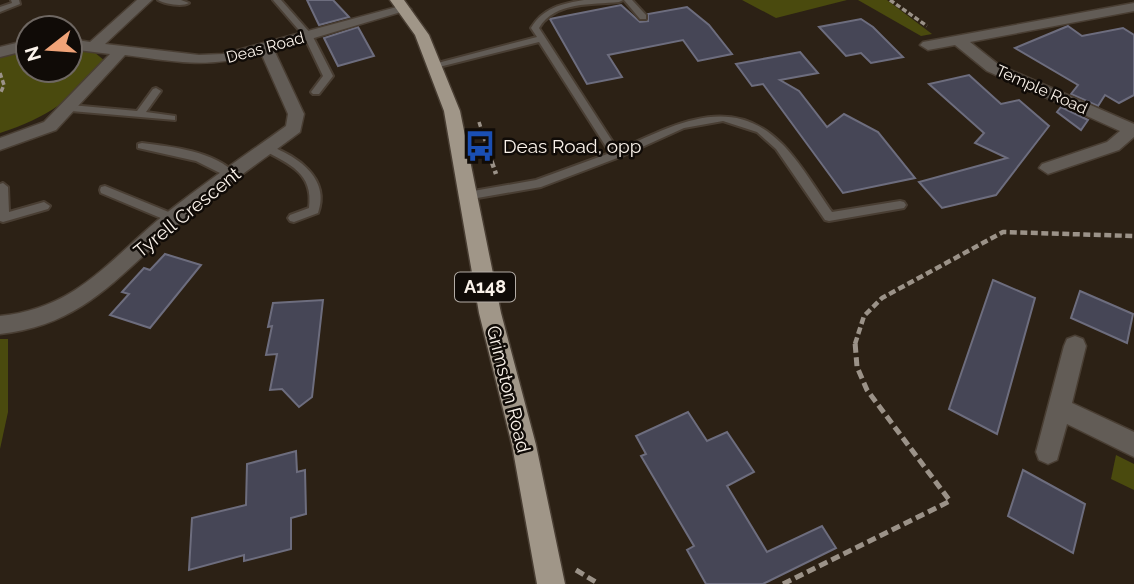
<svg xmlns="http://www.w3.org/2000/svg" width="1134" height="584" font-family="Raleway,sans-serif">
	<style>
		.green { fill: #4a4a0e }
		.building { fill: #464656; stroke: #6d6d7e; stroke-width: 2 }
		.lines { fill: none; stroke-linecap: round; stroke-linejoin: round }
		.lane-casing { stroke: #493e33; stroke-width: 4 }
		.street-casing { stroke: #493e33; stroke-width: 3 }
		.primary-casing { stroke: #493e33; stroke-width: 3 }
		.path-far2 { stroke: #9b9288; stroke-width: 3.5; stroke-dasharray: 5 2.5; stroke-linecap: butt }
		.path-far1 { stroke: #9b9288; stroke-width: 4.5; stroke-dasharray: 7 3.5; stroke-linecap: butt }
		.path { stroke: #9b9288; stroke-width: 5; stroke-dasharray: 9 4.5; stroke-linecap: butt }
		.lane { fill: #625c56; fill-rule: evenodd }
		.street { fill: #625c56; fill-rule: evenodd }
		.primary { fill: #a09688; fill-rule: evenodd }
		.labels { text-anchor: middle; stroke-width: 5; stroke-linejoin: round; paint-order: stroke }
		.far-street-label { font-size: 16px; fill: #faf2ea; stroke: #100b07 }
		.shield { fill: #100b07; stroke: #b4ada6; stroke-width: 2 }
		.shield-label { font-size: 18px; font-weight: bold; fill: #faf2ea }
		.poi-label { font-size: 19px; fill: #faf2ea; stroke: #100b07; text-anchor: start }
		.street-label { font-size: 19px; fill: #faf2ea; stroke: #100b07 }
	</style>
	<rect width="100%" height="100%" fill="#2c2115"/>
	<!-- green -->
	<g class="green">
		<path d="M742,0H847L776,18Z"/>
		<path d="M858,0H887L932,34L921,36Z"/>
		<path d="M28,50V70H70V50L94,52L105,61C71,100 49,117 0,133V57Z"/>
		<path d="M0,339H8V412L0,449Z"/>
		<path d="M1116,455L1134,464V490L1111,479Z"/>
	</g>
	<!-- building -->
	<g class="building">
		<path d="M307,0H333L349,17L319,25Z"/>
		<path d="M621,5L640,22L648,21V14L687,7L709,25L732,54L698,61L683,40L608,55L622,77L587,84L550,19Z"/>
		<path d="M861,19L873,27L903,57L871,63L861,53L846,56L819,27Z"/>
		<path d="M1068,26L1082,36L1123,28L1134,35V95L1119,103L1105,95L1098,106L1071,94L1078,85L1015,48Z"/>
		<path d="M358,27L374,56L338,66L324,38Z"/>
		<path d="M800,52L818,73L780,80L799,91L827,127L844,114L878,132L915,178L843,193L763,84L752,86L736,64Z"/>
		<path d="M969,75L1001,104L1019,100L1049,126L996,195L942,208L919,182L1007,158L975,143L984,133L929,84Z"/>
		<path d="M1061,107L1088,120L1081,130L1057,112Z"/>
		<path d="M165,254L201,265L150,328L110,315L129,294L122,292L144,268L150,270Z"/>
		<path d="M993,280L1035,298L997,434L949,409Z"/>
		<path d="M1080,291L1133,314L1127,343L1071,318Z"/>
		<path d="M323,300L312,397L299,407L282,389L270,390L277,354L266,355L272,326L268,327L273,303Z"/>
		<path d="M688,412L707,441L727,432L754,472L727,486L767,552L822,526L836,548L763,584H706L687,550L694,546L641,456L646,454L636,436Z"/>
		<path d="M296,451L297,472L305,470L306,514L291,518V549L244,561V555L189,570L192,518L246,505L247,464Z"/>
		<path d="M1023,470L1085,504L1073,553L1008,516Z"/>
	</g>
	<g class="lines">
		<defs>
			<g id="lane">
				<path d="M11,0H19L20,4L0,12V7L12,3Z"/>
				<path d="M158,0H181L189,3C182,7 165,4 158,0Z"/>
				<path d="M273,0H281L312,35L333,76L319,94H313L311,92L323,76L304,36Z"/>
				<path d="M584,0H623L619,2C592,5 555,1 539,28L618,150C672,126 730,92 781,143C799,160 817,191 832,212L900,201L904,202L906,205L904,208L829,221L825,220L776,149L757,132L723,121L684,128L620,157L541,187L466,200L462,199L461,196L462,193L536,180L610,153L539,42L435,68L430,65L537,37L531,28C543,8 561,4 584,0Z"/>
				<path d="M624,0H632L646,15V19H640Z"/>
				<path d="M156,88L161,91L146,112L175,116V120L71,111L66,108L71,105L137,111L153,89Z"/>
				<path d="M142,143C173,147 215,151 237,175L232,179L196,161L138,148V144Z"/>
				<path d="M267,145C296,155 331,178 318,213L294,222L290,221L288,218L290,215L309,208C314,173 289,164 263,150L262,148Z"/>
				<path d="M3,183L8,187L9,212L44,202L50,206L48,209L3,222L0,221V184Z"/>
				<path d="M105,186L176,215L178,218L172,222L168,221L101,193L100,190L101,187Z"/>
			</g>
			<g id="street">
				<path d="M137,0H152L105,44L199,55L223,54L404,5L411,9L274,50L304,114L300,132C260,162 219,190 181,222C120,273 85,325 0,334V316C79,308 111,257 169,211C207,181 247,154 286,126L288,114L261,53C206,69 180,62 125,55L56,130L0,150V138L44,122L110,54L70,49V39L90,42Z"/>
				<path d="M1134,3V11L970,42L999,65L1134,124V137L1119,150L1048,174L1039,168L1042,164L1107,142L1120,131L987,71L955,45L928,50L920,45L923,42Z"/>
				<path d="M28,40V50L0,57V47Z"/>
				<path d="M1075,336L1083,339L1086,346L1072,403L1134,432V457L1067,424L1057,460L1048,464L1039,460L1036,452L1064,346L1067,339Z"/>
			</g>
			<path id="primary" d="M390,0H404L429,35L460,111L501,313L536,445L565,584H537L512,445L479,313L444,111L415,35Z"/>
		</defs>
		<!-- lane casing -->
		<use href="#lane" class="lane-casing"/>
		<!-- street casing -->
		<use href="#street" class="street-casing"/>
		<!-- primary casing -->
		<use href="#primary" class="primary-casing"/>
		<!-- path-far2 -->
		<g class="path-far2">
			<path d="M890,0L927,26"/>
			<path d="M0,73L4,85L0,94"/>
			<path d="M479,122L489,153"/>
		</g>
		<!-- path-far1 -->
		<g class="path-far1">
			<path d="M488,151L496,174"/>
			<path d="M855,344L864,316L882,298L1003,232L1134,236"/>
		</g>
		<!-- path -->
		<g class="path">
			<path d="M576,570L599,584"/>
			<path d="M783,584L950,501L867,390L857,367L855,342"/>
		</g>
		<!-- lane -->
		<use href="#lane" class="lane"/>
		<!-- street -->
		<use href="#street" class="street"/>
		<!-- primary -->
		<use href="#primary" class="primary"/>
	</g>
	<!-- icons -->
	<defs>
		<symbol id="bus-bare" viewBox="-9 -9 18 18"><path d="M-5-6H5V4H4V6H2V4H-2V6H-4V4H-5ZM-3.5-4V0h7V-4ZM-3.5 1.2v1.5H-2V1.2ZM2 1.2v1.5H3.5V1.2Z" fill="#1a4fb4" stroke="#100b07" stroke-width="2.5" paint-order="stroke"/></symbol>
	</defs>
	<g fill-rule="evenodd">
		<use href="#bus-bare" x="458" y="124" width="44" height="44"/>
	</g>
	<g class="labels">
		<!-- far-street labels -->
		<g class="far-street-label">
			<text transform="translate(265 47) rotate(-15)" y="6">Deas Road</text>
			<text transform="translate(1042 89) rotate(24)" y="6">Temple Road</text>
		</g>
		<!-- shield labels -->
		<rect class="shield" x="455" y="272.5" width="60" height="29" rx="5"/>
		<g class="shield-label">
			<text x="485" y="293">A148</text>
		</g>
		<!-- poi labels -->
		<g class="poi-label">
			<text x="503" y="153">Deas Road, opp</text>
		</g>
		<!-- street labels -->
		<g class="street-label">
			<text transform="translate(187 212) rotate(-39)" y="7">Tyrell Crescent</text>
			<text transform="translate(509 389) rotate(76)" y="7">Grimston Road</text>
		</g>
	</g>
	<!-- north arrow -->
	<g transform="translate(49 49) rotate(253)"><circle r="33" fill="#100b07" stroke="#6e6762" stroke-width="2"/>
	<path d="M0-5L12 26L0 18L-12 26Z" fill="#f0a378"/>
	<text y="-10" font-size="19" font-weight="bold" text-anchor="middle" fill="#faf2ea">N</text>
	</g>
</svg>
